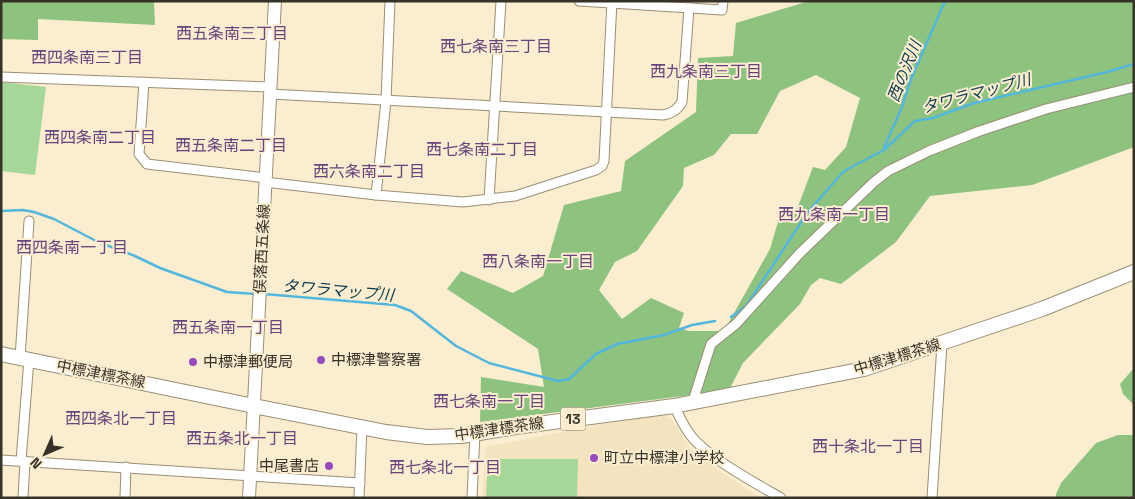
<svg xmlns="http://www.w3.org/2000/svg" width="1135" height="499" font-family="'Space Grotesk','Noto Sans JP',sans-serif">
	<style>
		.built { fill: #f3e3bf }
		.green { fill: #a5d898 }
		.forest { fill: #8dc27f; fill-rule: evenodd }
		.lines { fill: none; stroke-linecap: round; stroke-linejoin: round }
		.stream { stroke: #53b7dd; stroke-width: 2.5 }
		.street-casing { stroke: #9a8f74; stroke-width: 11 }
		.secondary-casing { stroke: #9a8f74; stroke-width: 14 }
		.primary-casing { stroke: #9a8f74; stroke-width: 16 }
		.street { stroke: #fff; stroke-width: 9 }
		.secondary { stroke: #fff; stroke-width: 12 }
		.primary { stroke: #fff; stroke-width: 14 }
		.poi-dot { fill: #984abb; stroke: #faedd0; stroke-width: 2 }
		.labels { text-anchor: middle; stroke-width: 4; stroke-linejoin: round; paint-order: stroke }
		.shield { fill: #faedd0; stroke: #726a5a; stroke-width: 1 }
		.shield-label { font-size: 14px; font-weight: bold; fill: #373227 }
		.street-label { font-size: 15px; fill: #373227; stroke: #faedd0 }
		.poi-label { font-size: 15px; fill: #373227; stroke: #faedd0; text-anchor: start }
		.neighbourhood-label { font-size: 16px; fill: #6a437c; stroke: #faedd0 }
		.water-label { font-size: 16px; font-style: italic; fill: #103d4d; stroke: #faedd0 }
	</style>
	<rect width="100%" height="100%" fill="#faedd0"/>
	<!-- built -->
	<path class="built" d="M662,413L673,421L689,447L717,469L760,498H482L486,447Z"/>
	<!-- green -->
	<g class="green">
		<path d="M1,82L46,87L35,175L1,171Z"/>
		<path d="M488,459H578L577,498H486Z"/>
	</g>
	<!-- forest -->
	<g class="forest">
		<path d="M1,1H154L155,25L38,19V40L1,39Z"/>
		<path d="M809,1H1134V147L1032,185L930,196L896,242L841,284L820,278L811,285L800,304L743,363L729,390L480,422L481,377L544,387L538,349L447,289L461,271L513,293L543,276L564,205L621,191L625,161L696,112L698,58L733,56L736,23ZM816,75L860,98L846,147L825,170L813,167L797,209L783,205L770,249L724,331H689L679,328L684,313L651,298L622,319L599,290L615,262L637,251L683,186L684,168L714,155L731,134H757L780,91Z"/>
		<path d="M1134,368V405L1123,394L1120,384Z"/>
		<path d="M1118,435H1134V498H1056V494L1061,483L1096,443Z"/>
	</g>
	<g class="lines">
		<!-- stream -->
		<g class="stream">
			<path d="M884,148L902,107L911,79L945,1"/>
			<path d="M1,211L23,210L34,212L54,219L98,242L135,256L160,268L227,292L256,294"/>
			<path d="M264,294L395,305L411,311L456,346L489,363L558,381L569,379L596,354L617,344L664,335L692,325L715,321"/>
			<path d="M731,317L746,306L808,212L844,171L884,150L915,121L933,118L974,103L1107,72L1134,64"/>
		</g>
		<defs>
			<g id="street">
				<path d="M579,1L722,10L723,1"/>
				<path d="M1,77L270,87"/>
				<path d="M144,82L139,154L147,164L266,178"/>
				<path d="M270,94L663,115C673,113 677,110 682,102L689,8"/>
				<path d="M265,182L376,195L463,202L515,196L596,170L602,166L604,161L612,1"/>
				<path d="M376,195L386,101L390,1"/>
				<path d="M489,200L501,1"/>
				<path d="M20,358L29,221"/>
				<path d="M693,401L711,344L736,324L800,253L874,182L888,171L929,151L977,132L1046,109L1134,87"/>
				<path d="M674,406C679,415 683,425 689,433C703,455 757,484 781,498"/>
				<path d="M1,460L360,483"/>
				<path d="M21,461L29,359"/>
				<path d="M23,498L25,461"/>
				<path d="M125,498L126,467"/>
				<path d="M359,498L362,427"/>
				<path d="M472,498L475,433"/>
				<path d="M932,498L942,344"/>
			</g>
			<path id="secondary" d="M249,498L275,1"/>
			<path id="primary" d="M1,354L254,406L386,432L427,437L461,436L515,427L674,406L864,369L1042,309L1134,272"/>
		</defs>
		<!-- street casing -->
		<use href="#street" class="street-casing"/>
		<!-- secondary casing -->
		<use href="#secondary" class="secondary-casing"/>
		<!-- primary casing -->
		<use href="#primary" class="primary-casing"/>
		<!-- street -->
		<use href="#street" class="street"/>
		<!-- secondary -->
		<use href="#secondary" class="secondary"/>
		<!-- primary -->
		<use href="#primary" class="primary"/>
	</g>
	<!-- markers -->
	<g class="poi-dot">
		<circle cx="321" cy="360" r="5"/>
		<circle cx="193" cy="362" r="5"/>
		<circle cx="594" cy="458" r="5"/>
		<circle cx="329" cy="466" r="5"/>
	</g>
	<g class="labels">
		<!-- shield labels -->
		<rect class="shield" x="560.5" y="407.5" width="25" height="23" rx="4"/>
		<g class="shield-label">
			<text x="573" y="424">13</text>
		</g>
		<!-- street labels -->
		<g class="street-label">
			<text transform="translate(262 249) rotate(-87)" y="5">俣落西五条線</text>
			<text transform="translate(897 357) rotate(-17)" y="5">中標津標茶線</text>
			<text transform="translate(101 374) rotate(11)" y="5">中標津標茶線</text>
			<text transform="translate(499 429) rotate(-8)" y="5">中標津標茶線</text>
		</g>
		<!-- poi labels -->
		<g class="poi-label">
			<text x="331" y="365">中標津警察署</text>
			<text x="203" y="367">中標津郵便局</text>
			<text x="604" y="463">町立中標津小学校</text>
			<text x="319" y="471" text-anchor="end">中尾書店</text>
		</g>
		<!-- neighbourhood labels -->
		<g class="neighbourhood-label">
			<text x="232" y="39">西五条南三丁目</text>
			<text x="496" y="52">西七条南三丁目</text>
			<text x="87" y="63">西四条南三丁目</text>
			<text x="706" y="77">西九条南三丁目</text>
			<text x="100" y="143">西四条南二丁目</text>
			<text x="231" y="151">西五条南二丁目</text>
			<text x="482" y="155">西七条南二丁目</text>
			<text x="369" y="177">西六条南二丁目</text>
			<text x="834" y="220">西九条南一丁目</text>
			<text x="72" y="253">西四条南一丁目</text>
			<text x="538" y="267">西八条南一丁目</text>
			<text x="228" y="333">西五条南一丁目</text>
			<text x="489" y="407">西七条南一丁目</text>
			<text x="121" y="424">西四条北一丁目</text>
			<text x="242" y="444">西五条北一丁目</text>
			<text x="868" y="452">西十条北一丁目</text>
			<text x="445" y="473">西七条北一丁目</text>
		</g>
		<!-- water labels -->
		<g class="water-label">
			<text transform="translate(904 71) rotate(-68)" y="6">西の沢川</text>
			<text transform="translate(976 93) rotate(-15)" y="6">タワラマップ川</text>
			<text transform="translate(338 290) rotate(5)" y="6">タワラマップ川</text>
		</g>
	</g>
	<!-- border -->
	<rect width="1135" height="499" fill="none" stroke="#373227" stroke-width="5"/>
	<!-- north arrow -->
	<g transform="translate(45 454) rotate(225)" stroke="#faedd0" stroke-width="4" paint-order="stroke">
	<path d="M0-4L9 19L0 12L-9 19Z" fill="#373227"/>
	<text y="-8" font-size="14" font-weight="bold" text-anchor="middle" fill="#373227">N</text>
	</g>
</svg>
